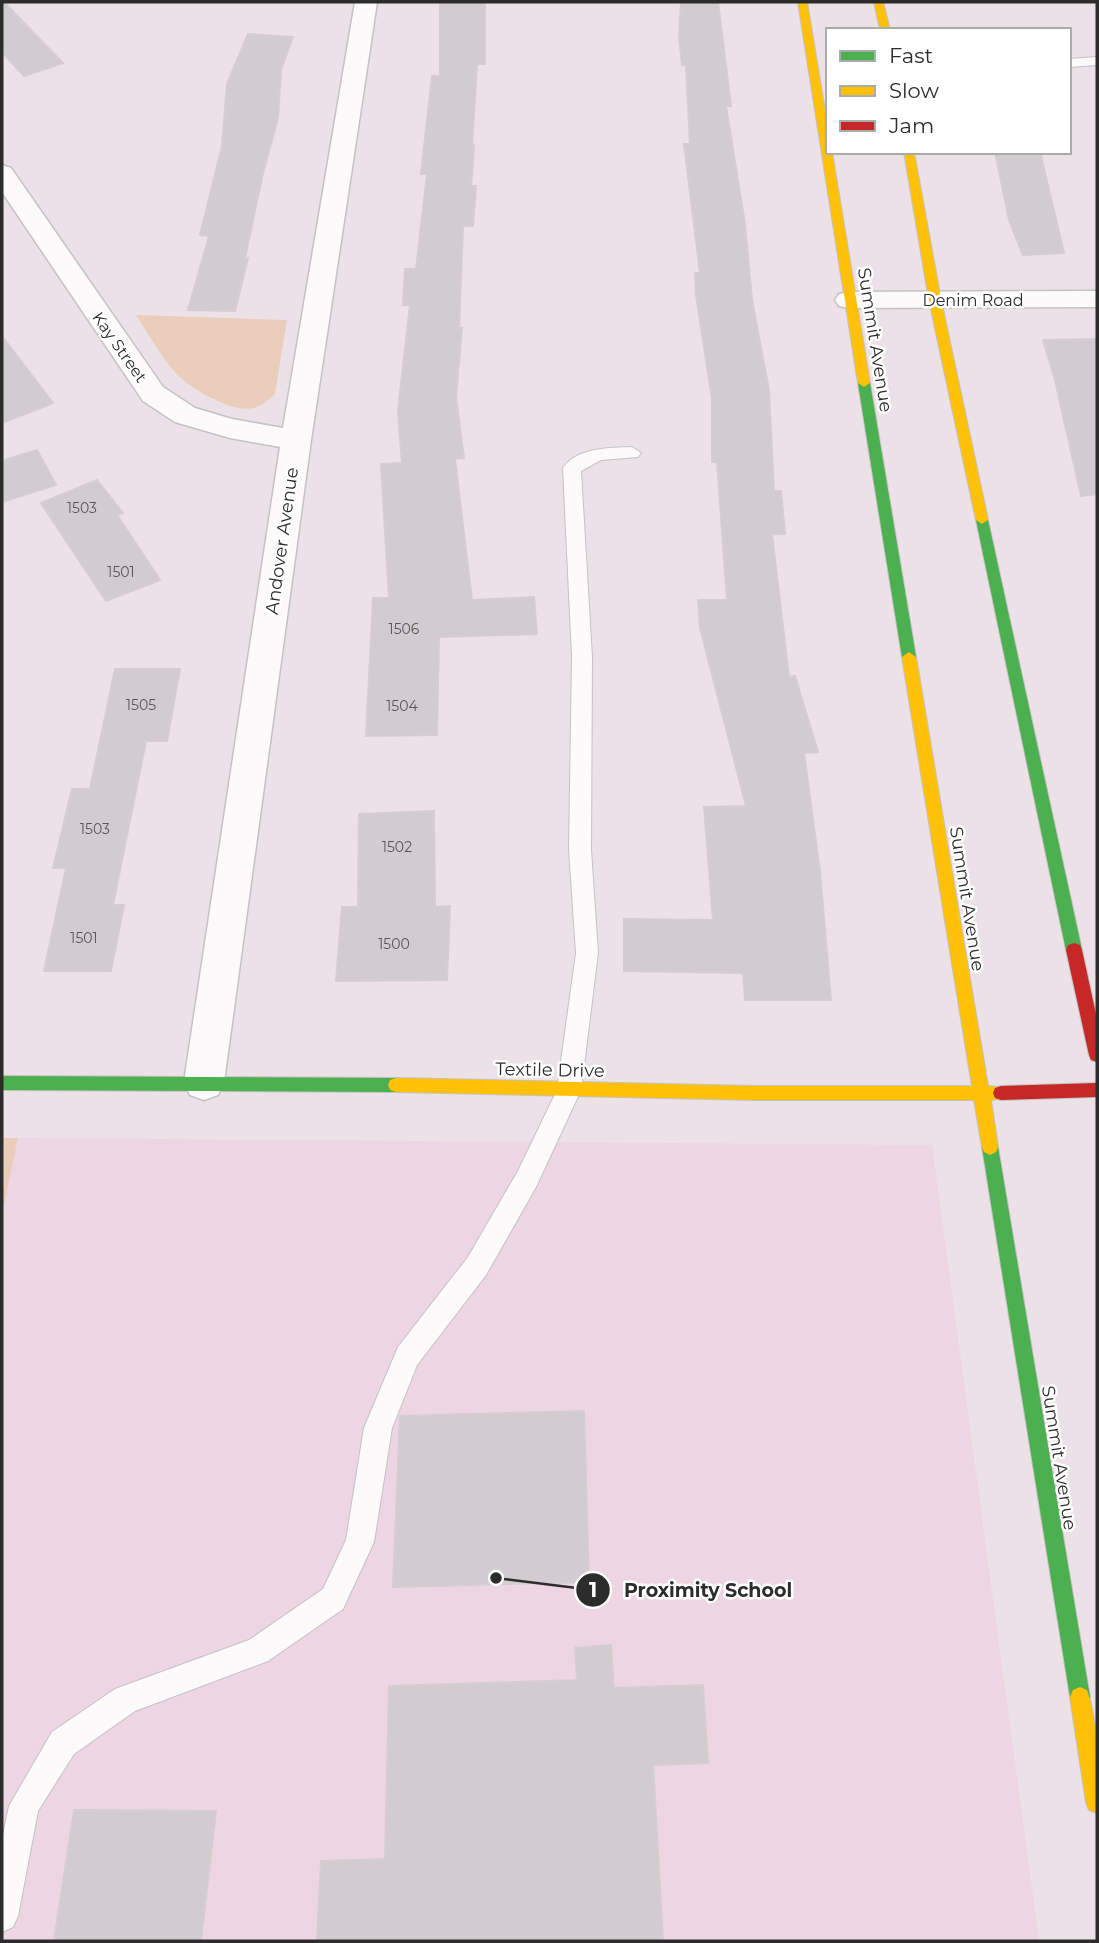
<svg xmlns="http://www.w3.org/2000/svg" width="1099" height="1943" font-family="Montserrat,sans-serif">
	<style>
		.education { fill: #eed5e3 }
		.green { fill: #eacdba }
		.building { fill: #d2ccd0; stroke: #d6cdd2; stroke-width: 2 }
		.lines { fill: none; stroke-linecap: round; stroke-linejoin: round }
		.lane-casing { stroke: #c4c2c4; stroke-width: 2 }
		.street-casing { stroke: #c4c2c4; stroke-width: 3 }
		.fast-casing { stroke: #c4c2c4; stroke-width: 2 }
		.slow-casing { stroke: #c4c2c4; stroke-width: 2 }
		.jam-casing { stroke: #c4c2c4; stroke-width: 2 }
		.lane { fill: #fcfafb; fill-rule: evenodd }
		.street { fill: #fcfafb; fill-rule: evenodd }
		.fast { fill: #4caf50; fill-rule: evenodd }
		.slow { fill: #ffc107; fill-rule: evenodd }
		.jam { fill: #c62828; fill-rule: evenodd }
		.labels { text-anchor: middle; stroke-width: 5; stroke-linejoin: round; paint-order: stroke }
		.number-label { font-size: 14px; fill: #575657 }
		.far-street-label { font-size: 16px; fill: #2c2c2c; stroke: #fff }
		.street-label { font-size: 18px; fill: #2c2c2c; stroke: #fff }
		.leader { fill: none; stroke: #2c2c2c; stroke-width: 2.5 }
		.callout-dot { fill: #2c2c2c; stroke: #fff; stroke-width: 2.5 }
		.mark-label { font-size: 21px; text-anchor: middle; font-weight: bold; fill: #fff }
		.callout-label { font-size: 19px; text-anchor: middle; font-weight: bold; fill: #2c2c2c; stroke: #fff; stroke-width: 5; stroke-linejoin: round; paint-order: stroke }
	</style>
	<rect width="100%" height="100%" fill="#ebe1e7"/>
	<!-- education -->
	<path class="education" d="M18,1138L932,1145L1039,1941H2V1215Z"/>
	<!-- green -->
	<g class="green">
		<path d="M136,315L287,320L275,394C268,400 262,406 253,408C232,413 189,388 176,373C160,356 149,334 136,315Z"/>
		<path d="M2,1138H18L2,1215Z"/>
	</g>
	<!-- building -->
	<g class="building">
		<path d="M2,2H4L63,63L24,76L2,52Z"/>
		<path d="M440,2H485V64H477L472,145H474L471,186H476L473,226H463L459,328H462L456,397L464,458L455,459L472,600L534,597L537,634L439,637L437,735L366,736L373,598H389L381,464L402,463L398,410L410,305H403L405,269H416L427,174H421L432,76H440Z"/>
		<path d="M681,2H718L731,106H726L745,224L752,300L769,390L774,491H781L785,534H772L789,677L795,676L818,752L804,753L820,871L831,1000H745L743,973L624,971V919L713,920L704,807L746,806L700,628L698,600H727L717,462H712V399L696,295L695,273H700L684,144H690L686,65H682L679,37Z"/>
		<path d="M248,34L293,37L281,70L278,118L263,173L245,258H248L235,311L188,310L209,236L200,235L222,146L227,84Z"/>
		<path d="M995,152H1040L1064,253L1023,255L1009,220Z"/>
		<path d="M2,336L53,403L2,423Z"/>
		<path d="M1097,339V494L1081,496L1055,380L1043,340Z"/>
		<path d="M37,450L56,485L2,502V461Z"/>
		<path d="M97,480L123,513L117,515L160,580L106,601L41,503Z"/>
		<path d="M115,669H180L167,741H146L113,905H124L111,971H44L66,868H53L72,789H90Z"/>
		<path d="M434,811L435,907L450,906L447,980L336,981L342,907H358L359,814Z"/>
		<path d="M584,1411L589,1582L393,1587L400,1416Z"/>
		<path d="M611,1645L614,1688L703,1685L708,1763L653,1765L663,1941H317L321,1861L385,1859L389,1686L577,1680L575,1648Z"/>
		<path d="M74,1810L216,1811L201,1941H54Z"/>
	</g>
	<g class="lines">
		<defs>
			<g id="lane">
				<path d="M1097,57V65L1069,67V59Z"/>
				<path d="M632,447L641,453L638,457L601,460L581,471L592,657L591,850L598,953L581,1090L536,1187L486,1275L417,1365L392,1428L374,1542L343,1609L268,1661L135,1711L74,1754L38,1811L18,1916L13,1927L2,1932V1840L9,1806L52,1732L115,1689L249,1640L323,1589L346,1540L364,1428L398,1347L468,1257L518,1171L557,1090L576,953L569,850L572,657L563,468C578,447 609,448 632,447Z"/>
			</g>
			<g id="street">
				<path d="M355,2H377L311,440L224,1082L218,1095L204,1100L190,1095L184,1082L280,447L230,438L175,422L143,401L2,192V165L11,168L163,387L195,408L232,419L283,428Z"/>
				<path d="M1097,291V307L849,308L839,306L835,300L839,294L849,292Z"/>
			</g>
			<g id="fast">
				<path d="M864,379L870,383L916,657L909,662L902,657L858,383Z"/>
				<path d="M982,516L988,520L1082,950L1080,955H1068L1066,950L976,520Z"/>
				<path d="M2,1076L396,1078L402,1080L404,1085L402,1090L396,1092L2,1090Z"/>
				<path d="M990,1139L996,1142L998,1147L1090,1697L1087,1704L1080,1707L1073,1704L1070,1697L982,1147L984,1142Z"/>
			</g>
			<g id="slow">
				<path d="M798,2H807L828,129V152H832L870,383L864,387L858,383Z"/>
				<path d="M874,2H883L890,30H880Z"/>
				<path d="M904,152H914L941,300L988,520L982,524L976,520L929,300Z"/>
				<path d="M909,652L916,657L988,1086L1007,1088L1009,1093L1007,1098L991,1100L998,1147L996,1152L990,1155L984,1152L982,1147L974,1100H753L396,1092L390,1090L388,1085L390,1080L396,1078L753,1086H972L902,657Z"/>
				<path d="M1080,1687L1087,1690C1099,1726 1099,1774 1097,1813L1089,1810L1086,1802L1070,1697L1073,1690Z"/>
			</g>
			<g id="jam">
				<path d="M1074,943L1080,945L1082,950L1097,1019V1062L1091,1060L1089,1055L1066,950L1068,945Z"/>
				<path d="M1097,1083V1097L1001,1100L995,1098L993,1093L995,1088L1001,1086Z"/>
			</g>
		</defs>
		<!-- lane casing -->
		<use href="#lane" class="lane-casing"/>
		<!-- street casing -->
		<use href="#street" class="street-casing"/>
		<!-- fast casing -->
		<use href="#fast" class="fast-casing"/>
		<!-- slow casing -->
		<use href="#slow" class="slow-casing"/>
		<!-- jam casing -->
		<use href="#jam" class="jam-casing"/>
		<!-- lane -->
		<use href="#lane" class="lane"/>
		<!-- street -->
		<use href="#street" class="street"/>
		<!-- fast -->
		<use href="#fast" class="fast"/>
		<!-- slow -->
		<use href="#slow" class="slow"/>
		<!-- jam -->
		<use href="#jam" class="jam"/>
	</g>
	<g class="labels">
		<!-- number labels -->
		<g class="number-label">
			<text x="82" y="513">1503</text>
			<text x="121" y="577">1501</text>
			<text x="404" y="634">1506</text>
			<text x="141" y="710">1505</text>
			<text x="402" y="711">1504</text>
			<text x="95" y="834">1503</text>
			<text x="397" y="852">1502</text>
			<text x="84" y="943">1501</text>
			<text x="394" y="949">1500</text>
		</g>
		<!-- far-street labels -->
		<g class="far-street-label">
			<text x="973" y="306">Denim Road</text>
			<text transform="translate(120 347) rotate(55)" y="6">Kay Street</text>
		</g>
		<!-- street labels -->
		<g class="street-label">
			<text transform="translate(875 340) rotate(81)" y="6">Summit Avenue</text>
			<text transform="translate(282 541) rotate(-82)" y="6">Andover Avenue</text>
			<text transform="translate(967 899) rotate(81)" y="6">Summit Avenue</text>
			<text transform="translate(550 1070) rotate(1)" y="6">Textile Drive</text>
			<text transform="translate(1059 1458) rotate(81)" y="6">Summit Avenue</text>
		</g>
	</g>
	<!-- callouts -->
	<path class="leader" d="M496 1578L593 1590"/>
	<g class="callout-dot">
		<circle cx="496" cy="1578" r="7"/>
		<circle cx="593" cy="1590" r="18"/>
	</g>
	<g class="mark-label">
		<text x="593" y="1597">1</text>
	</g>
	<g class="callout-label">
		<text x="708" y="1597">Proximity School</text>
	</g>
	<!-- border -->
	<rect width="1099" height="1943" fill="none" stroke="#2c2c2c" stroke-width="7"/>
	<!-- legend -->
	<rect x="826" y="28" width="245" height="126" fill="#ffffff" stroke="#ababab" stroke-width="2"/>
	<rect x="840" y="51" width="35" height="10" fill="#4caf50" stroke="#ababab" stroke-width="2"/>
	<text x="889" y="63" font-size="21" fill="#2c2c2c">Fast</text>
	<rect x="840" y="86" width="35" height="10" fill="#ffc107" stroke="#ababab" stroke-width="2"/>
	<text x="889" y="98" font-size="21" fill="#2c2c2c">Slow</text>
	<rect x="840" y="121" width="35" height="10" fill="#c62828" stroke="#ababab" stroke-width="2"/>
	<text x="889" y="133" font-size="21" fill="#2c2c2c">Jam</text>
</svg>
